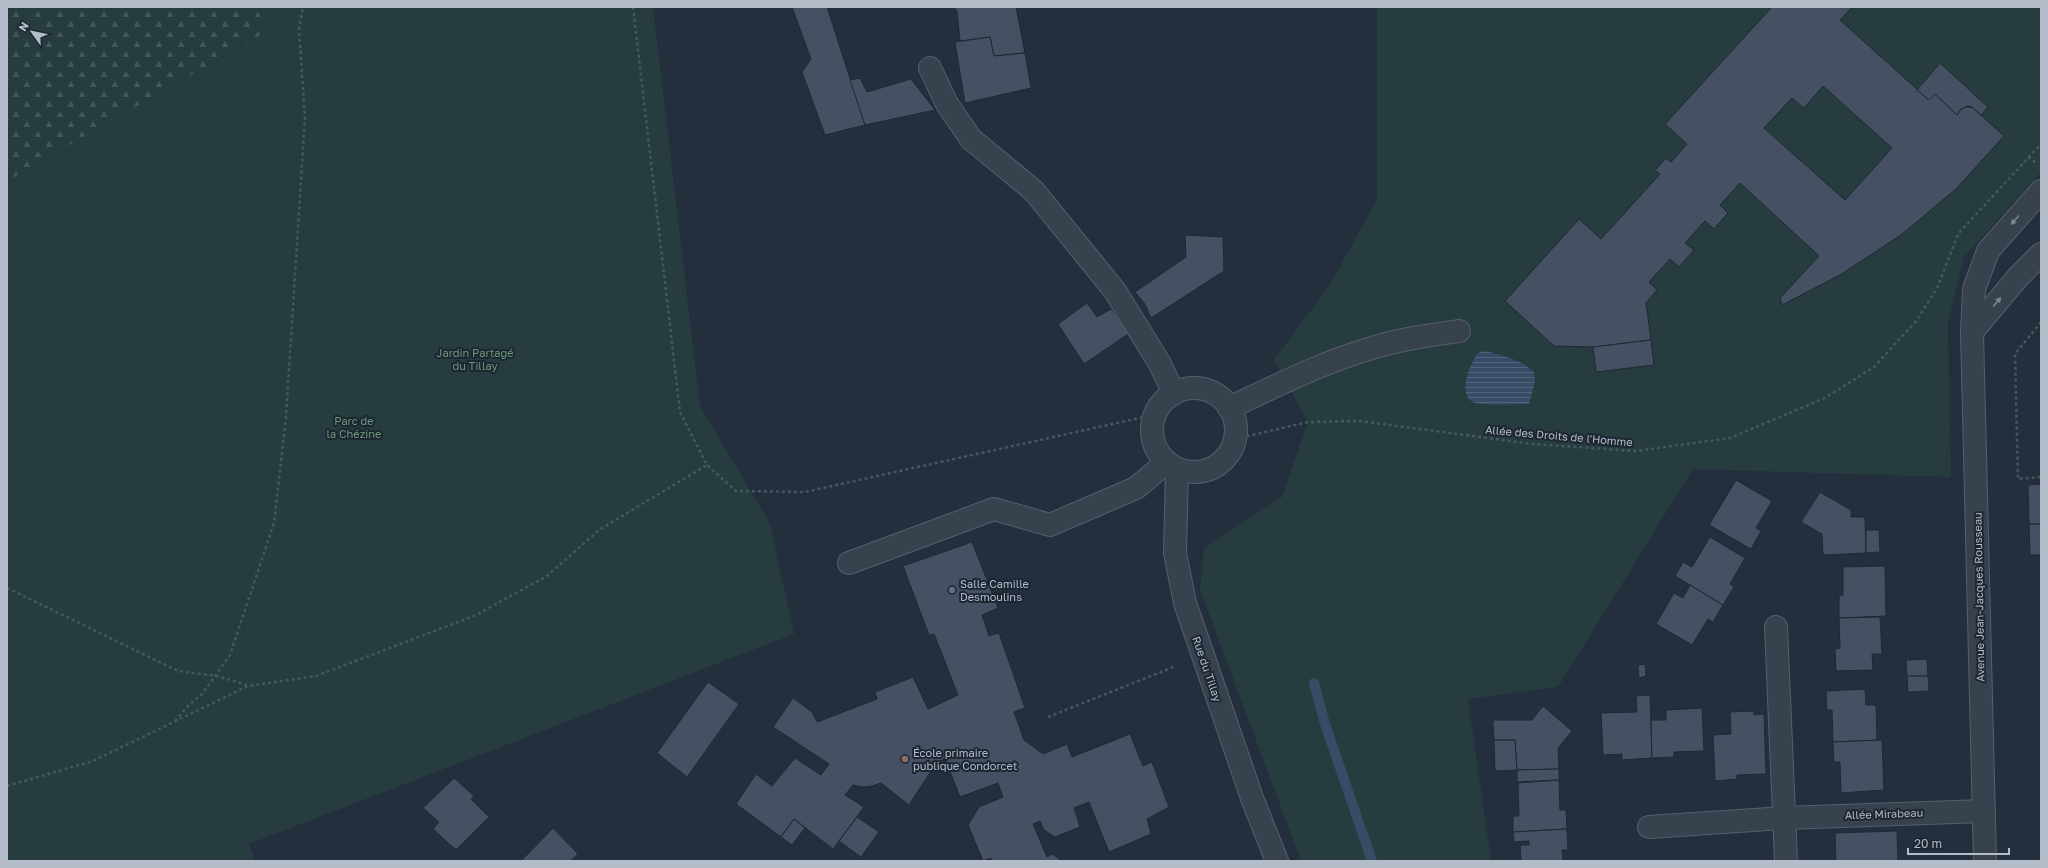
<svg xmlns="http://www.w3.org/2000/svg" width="2048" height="868" font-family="'Golos Text',sans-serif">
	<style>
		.green { fill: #263c3f }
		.forest { fill: url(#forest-firs) }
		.water { fill: url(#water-rules) }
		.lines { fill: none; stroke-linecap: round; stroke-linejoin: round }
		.stream { stroke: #394c67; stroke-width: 10 }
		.building { fill: #455162; stroke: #1f2835; fill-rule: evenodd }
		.minor-casing { stroke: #565f6c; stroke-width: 24 }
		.path { stroke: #44595c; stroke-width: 2.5; stroke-dasharray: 3 3; stroke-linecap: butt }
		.minor { stroke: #38414e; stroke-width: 22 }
		.oneway { fill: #7c8592 }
		.service-dot { fill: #5c6f8a; stroke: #1d2633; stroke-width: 1.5 }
		.education-dot { fill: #8d6e63; stroke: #1d2633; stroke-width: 1.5 }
		.labels { text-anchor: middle; stroke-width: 4; stroke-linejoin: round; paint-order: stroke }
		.park-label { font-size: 11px; fill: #6b9a76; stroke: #1d2633 }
		.street-label { font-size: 11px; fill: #b4bcc9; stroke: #1d2633 }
		.poi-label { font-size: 11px; fill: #b4bcc9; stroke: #1d2633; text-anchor: start }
	</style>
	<defs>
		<pattern id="forest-firs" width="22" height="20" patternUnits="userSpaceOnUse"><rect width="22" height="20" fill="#263c3f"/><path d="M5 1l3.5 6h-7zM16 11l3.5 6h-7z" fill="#435659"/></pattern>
		<pattern id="water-rules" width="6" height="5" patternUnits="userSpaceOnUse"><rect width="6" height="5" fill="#394c67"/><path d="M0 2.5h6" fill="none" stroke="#53647b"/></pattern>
	</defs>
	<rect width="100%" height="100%" fill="#242f3e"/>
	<!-- green -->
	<g class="green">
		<path d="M7,7H653L700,406L770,524L794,634L249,844L255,861H7Z"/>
		<path d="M1377,7H2041V172L1964,257L1948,323L1951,477L1693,469L1558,687L1468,699L1491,861H1301L1200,589L1204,548L1282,497L1308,422L1274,360L1329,286L1377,200Z"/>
	</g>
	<!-- forest -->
	<path class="forest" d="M7,7H256L267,31L7,181Z"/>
	<!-- water -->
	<path class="water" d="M1485,351C1504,356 1520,359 1534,372L1535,382L1529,404C1516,404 1486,406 1475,403C1456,396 1470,363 1478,353Z"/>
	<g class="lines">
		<!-- stream -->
		<path class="stream" d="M1314,683L1325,724L1372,861"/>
	</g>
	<!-- building -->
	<g class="building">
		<path d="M792,7H827L865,125L825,135L802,72L811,59Z"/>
		<path d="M954,7H1016L1025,53L994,56L990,37L960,41L957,11Z"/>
		<path d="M1772,7H1852L1840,20L1929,100L1935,94L1957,115L1958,112L1964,107H1972L2004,136L1956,189L1901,235L1840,275L1782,305L1780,298L1819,256L1740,183L1720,205L1728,213L1714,229L1705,221L1685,243L1694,250L1679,267L1670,259L1649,282L1657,290L1646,303L1651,340L1593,347L1554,346L1505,301L1579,219L1601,239L1660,174L1655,170L1666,158L1671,162L1687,144L1665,124ZM1823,86L1892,148L1845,200L1764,128L1792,98L1804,108Z"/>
		<path d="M990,37L994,56L1025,53L1031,88L965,103L955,42Z"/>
		<path d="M1940,63L1988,107L1981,115L1972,107L1968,106L1961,109L1957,115L1935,94L1929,100L1917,90Z"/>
		<path d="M860,78L867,92L911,79L935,110L865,125L850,80Z"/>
		<path d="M1185,235L1223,237L1224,271L1151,318L1145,304L1135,292L1186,257Z"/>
		<path d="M1087,303L1097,317L1111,309L1131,332L1084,364L1058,324Z"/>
		<path d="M1651,340L1654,365L1596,372L1593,347Z"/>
		<path d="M1736,480L1772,501L1756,528L1761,531L1751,549L1709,525Z"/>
		<path d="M2041,484V524H2029L2028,485Z"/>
		<path d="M1820,492L1851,510V517H1865L1866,553L1823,555L1822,534L1801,522Z"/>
		<path d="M2029,524H2041V555H2030Z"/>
		<path d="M1866,530H1879L1880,552L1866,553Z"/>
		<path d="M1710,537L1745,558L1730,584L1734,587L1723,605L1675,576L1683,562L1692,567Z"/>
		<path d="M972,542L998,608L982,615L989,636L999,633L1025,708L1014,712L1024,740L1043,754L1067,744L1072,757L1130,734L1143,766L1152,762L1169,807L1147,819L1151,834L1109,852L1089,802L1074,808L1080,827L1055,837L1044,830L1040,821L1033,824L1047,857L1053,854L1062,861H992L991,858L983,861L968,825L979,807L1003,797L998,783L960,797L945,759L937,762L909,805L881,783L872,786L863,787L853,785L845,795L864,807L833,849L794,819L781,837L736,804L756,774L772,786L795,758L821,775L829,764L773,727L793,698L812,712L817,722L877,699L875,692L913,677L928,709L958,695L934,634L929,635L903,566Z"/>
		<path d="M1885,566L1886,616L1839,618V596L1843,595V567Z"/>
		<path d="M1690,585L1723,605L1713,622L1708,619L1692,645L1656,624L1674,593L1683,598Z"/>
		<path d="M1880,617L1882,654H1872L1873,670L1836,671L1835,649L1840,648L1839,618Z"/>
		<path d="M1927,659L1928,676H1907L1906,660Z"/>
		<path d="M1645,664L1646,676L1639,678L1638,665Z"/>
		<path d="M1907,676H1928L1929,691L1908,692Z"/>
		<path d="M708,682L739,704L687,777L657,753Z"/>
		<path d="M1865,689L1866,705H1876L1877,740L1833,742L1832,710H1827L1826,691Z"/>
		<path d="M1650,695L1652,758L1622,760V754L1603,755L1601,713L1637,712L1636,696Z"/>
		<path d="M1543,706L1572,731L1558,748L1559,769L1517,770L1515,740H1494L1493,720H1532Z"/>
		<path d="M1702,708L1704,751L1674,752V757L1652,758L1651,720H1666V710Z"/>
		<path d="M1754,711V715L1764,714L1766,774L1737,775V779L1715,781L1713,735L1731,734L1730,712Z"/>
		<path d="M1494,740H1515L1517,770L1495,771Z"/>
		<path d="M1882,740L1884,790L1841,793L1840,762H1834L1833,742Z"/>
		<path d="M1559,769V780L1517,782V770Z"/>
		<path d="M454,778L474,796L471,799L489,817L456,850L433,829L439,822L423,808Z"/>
		<path d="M1559,780L1560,810H1566L1567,829L1513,832V816H1519L1518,783Z"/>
		<path d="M857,817L879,832L861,857L839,841Z"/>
		<path d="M794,819L805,828L792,845L781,837Z"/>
		<path d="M553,828L578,854L570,861H521Z"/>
		<path d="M1567,829L1568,850H1562L1563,861H1521L1520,845H1529V841L1514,842L1513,832Z"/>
		<path d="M1897,831L1898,861H1836L1835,833Z"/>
	</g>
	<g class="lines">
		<defs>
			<g id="minor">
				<path d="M930,68L947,104L971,139L1034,191L1115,291L1160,364L1174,394"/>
				<path d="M1972,332L2018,277L2041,254"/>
				<circle cx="1194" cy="430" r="42"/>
				<path d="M1229,408C1276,386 1323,362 1372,348C1400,339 1430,335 1459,331"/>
				<path d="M1177,469L1175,553L1185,603L1252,798L1277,861"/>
				<path d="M849,563L994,509L1050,525L1136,488L1167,462"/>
				<path d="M1776,627L1786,861"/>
				<path d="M1649,827L1784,818L1984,811"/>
				<path d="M1985,861L1972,332L1974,289L1988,251L2041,191"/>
			</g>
		</defs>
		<!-- minor casing -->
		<use href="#minor" class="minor-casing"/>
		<!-- path -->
		<g class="path">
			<path d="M633,7L680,412L707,465L736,491L805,492L1153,415"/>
			<path d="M2028,157L2036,163"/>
			<path d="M2041,322L2015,354L2018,479L2041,477"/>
			<path d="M1235,439L1308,422L1360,421L1533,444L1636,451L1730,438L1825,398L1874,367L1917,320L1938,286L1958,234L2041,144"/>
			<path d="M7,588L178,671L217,676L247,685"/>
			<path d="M1048,717L1176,666"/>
			<path d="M175,721L188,706L202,694L230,655L274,523L286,417L305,117L299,30L303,7"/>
			<path d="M7,786L93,761L248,686L316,676L474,616L547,576L599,530L707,465"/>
		</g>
		<!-- minor -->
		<use href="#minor" class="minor"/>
	</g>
	<!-- one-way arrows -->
	<defs><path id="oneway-solid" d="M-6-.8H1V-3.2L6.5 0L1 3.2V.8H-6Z"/></defs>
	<g class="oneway">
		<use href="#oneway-solid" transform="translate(2015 220) rotate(131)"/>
		<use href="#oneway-solid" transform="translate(1997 302) rotate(-50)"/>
	</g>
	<!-- markers -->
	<circle class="service-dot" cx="952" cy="590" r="4"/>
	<circle class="education-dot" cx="905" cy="759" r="4"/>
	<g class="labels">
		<!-- park labels -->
		<g class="park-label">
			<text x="475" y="357">Jardin Partagé<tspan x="475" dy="13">du Tillay</tspan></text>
			<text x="354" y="425">Parc de<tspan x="354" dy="13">la Chézine</tspan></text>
		</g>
		<!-- street labels -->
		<g class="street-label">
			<text transform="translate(1559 436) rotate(5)" y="4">Allée des Droits de l'Homme</text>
			<text transform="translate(1979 597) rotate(-91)" y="4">Avenue Jean-Jacques Rousseau</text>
			<text transform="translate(1207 669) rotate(71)" y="4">Rue du Tillay</text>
			<text transform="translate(1884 814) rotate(-2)" y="4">Allée Mirabeau</text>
		</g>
		<!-- poi labels -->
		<g class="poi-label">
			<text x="960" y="588">Salle Camille<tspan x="960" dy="13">Desmoulins</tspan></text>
			<text x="913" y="757">École primaire<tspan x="913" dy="13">publique Condorcet</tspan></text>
		</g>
	</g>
	<!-- border -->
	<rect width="2048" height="868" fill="none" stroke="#b4bcc9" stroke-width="16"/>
	<!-- north arrow -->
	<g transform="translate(32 32) rotate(303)" stroke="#1d2633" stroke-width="3" paint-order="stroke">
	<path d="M0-3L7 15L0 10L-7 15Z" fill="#b4bcc9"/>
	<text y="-6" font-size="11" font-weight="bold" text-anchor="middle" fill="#b4bcc9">N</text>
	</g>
	<!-- scale -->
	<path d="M1908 848v6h101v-6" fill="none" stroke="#b4bcc9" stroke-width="2"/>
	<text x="1914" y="848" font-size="12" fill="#b4bcc9" stroke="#1d2633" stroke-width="3" paint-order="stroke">20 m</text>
</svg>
